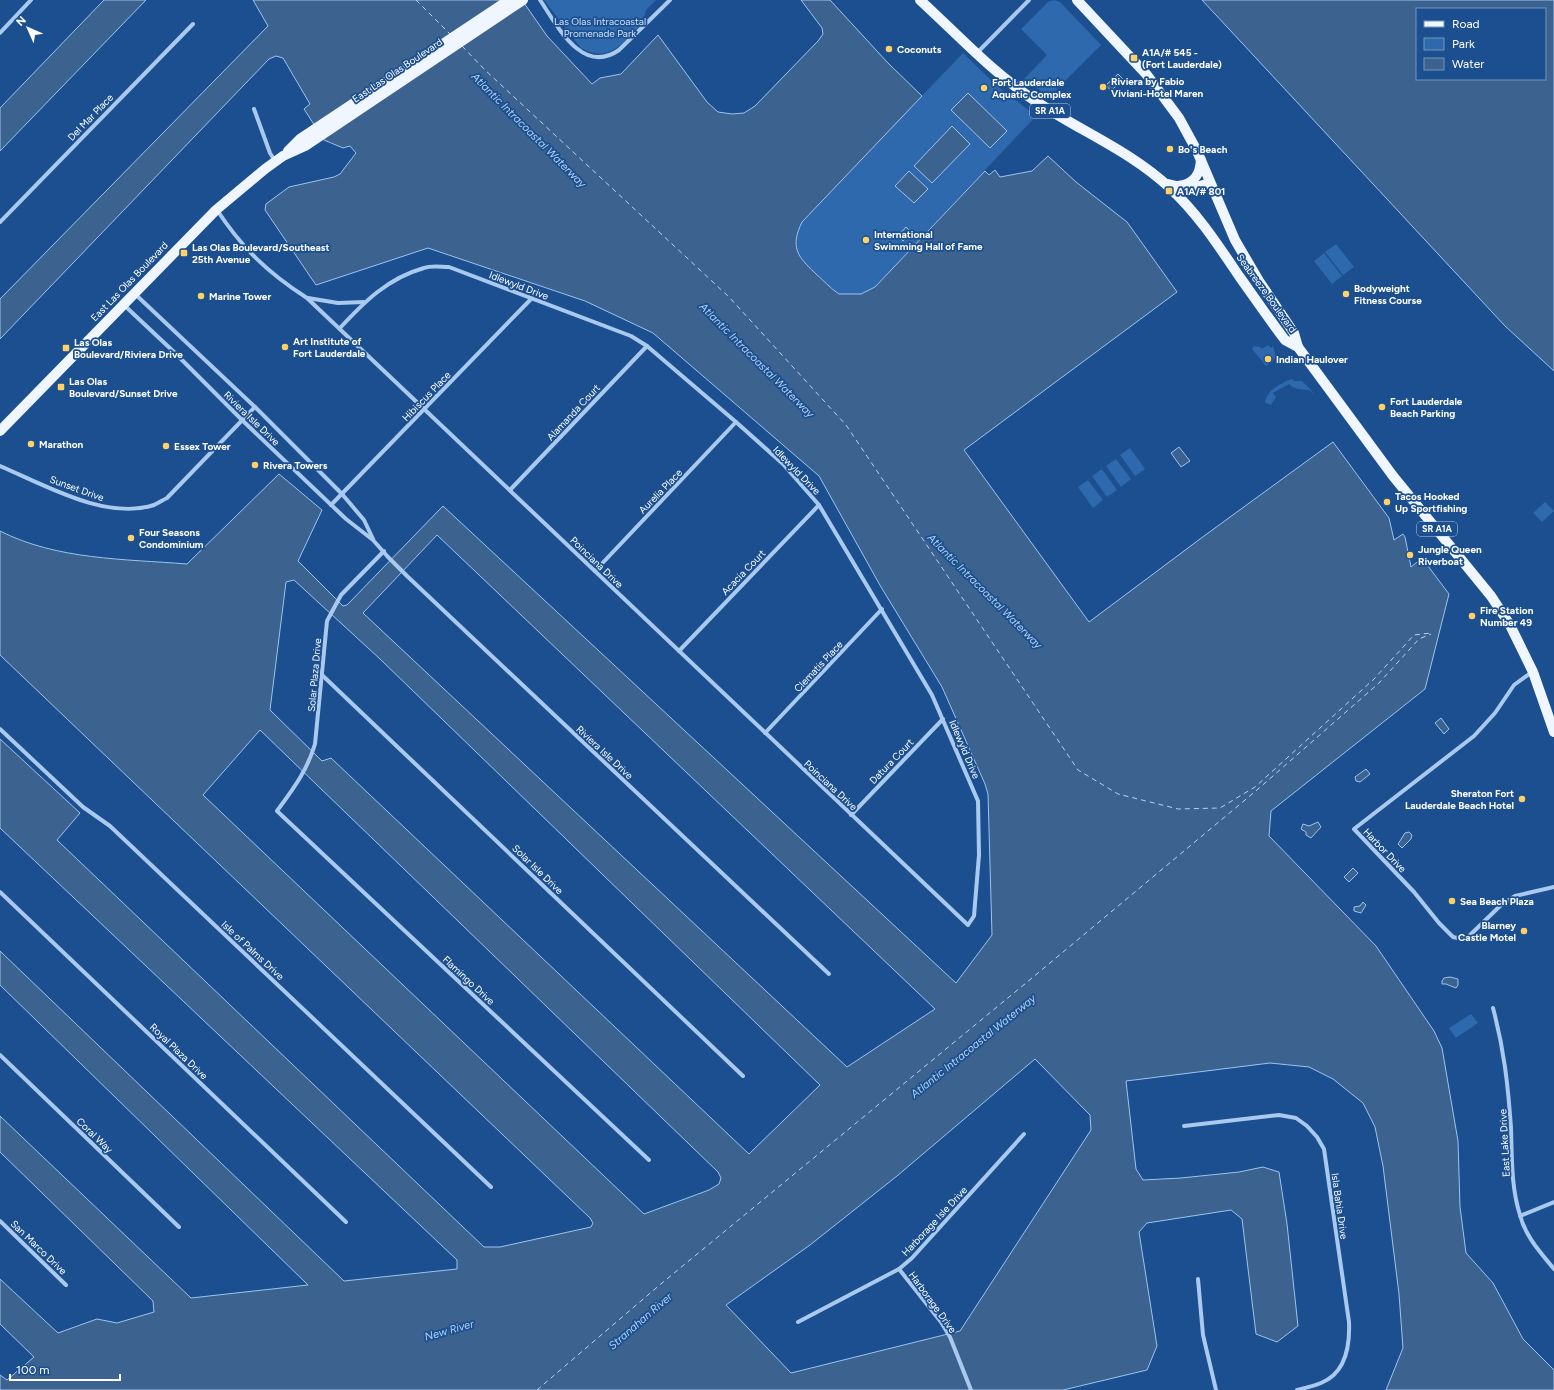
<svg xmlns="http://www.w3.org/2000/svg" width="1554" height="1390" font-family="Figtree,sans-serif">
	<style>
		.green { fill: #2e69ad }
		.water { fill: #3c6290; stroke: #9cc4f0; fill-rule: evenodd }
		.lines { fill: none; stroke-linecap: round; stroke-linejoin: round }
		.ferry { stroke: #b5d3f5; stroke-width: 1; stroke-dasharray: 5 4; stroke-linecap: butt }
		.minor { stroke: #a9c9ee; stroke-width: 4 }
		.primary { stroke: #f0f6ff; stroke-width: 10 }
		.poi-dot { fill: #ffd166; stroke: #1b4f8f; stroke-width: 1.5 }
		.labels { text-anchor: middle; stroke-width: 3.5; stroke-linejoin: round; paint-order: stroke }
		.shield { fill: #1b4f8f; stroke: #bbcadd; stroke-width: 1 }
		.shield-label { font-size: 9px; font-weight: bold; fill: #fff }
		.park-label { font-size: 10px; fill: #cfe3fa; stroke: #1b4f8f }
		.poi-label { font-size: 10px; font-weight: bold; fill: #fff; stroke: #1b4f8f; text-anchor: start }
		.street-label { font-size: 10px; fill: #fff; stroke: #1b4f8f }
		.water-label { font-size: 11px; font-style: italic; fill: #b5d3f5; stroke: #1b4f8f }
	</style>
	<rect width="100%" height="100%" fill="#1b4f8f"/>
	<!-- green -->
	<g class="green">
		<path d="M544,0H656L646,10L645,15L642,18L644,21C626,40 609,66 580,47Z"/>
		<path d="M1054,0L1060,2L1101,45L1049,97L1024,79L1047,55L1021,29L1048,2Z"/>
		<path d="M963,53L996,85L1036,116L875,287L861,294H839C830,287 823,280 815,273C797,256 790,247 801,222Z"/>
		<path d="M1336,244L1354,267L1343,275L1325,252Z"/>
		<path d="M1324,253L1342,276L1332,284L1314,261Z"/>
		<path d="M1268,345L1271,348L1273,346L1276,356L1273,361L1266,366L1252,349L1254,346L1260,347L1262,349Z"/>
		<path d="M1292,379L1294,381H1302L1310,389L1314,394L1309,390C1302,389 1294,390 1289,384L1273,393L1276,397L1271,405L1266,403L1265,402C1267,390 1281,383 1292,379Z"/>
		<path d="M1130,448L1145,469L1135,476L1120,455Z"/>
		<path d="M1116,459L1131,479L1121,487L1106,466Z"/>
		<path d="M1102,469L1117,490L1107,497L1092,476Z"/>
		<path d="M1088,480L1103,500L1093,508L1078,487Z"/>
		<path d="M1545,502L1554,511L1542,522L1533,513Z"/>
		<path d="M1471,1014L1478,1023L1456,1038L1449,1028Z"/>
	</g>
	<!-- water -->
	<g class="water">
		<path d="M104,0H146L0,151V108Z"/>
		<path d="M253,0H522L547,36L592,84L600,78L621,74L658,35L707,102L718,112L732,114L744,113L755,106L818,41L823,34L822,28L801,0H830L888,63L922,96L802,222C790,247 797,256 815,273C823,280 830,288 839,294H861L875,287L985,171L989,175L995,170L1000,177L1032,171L1048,156L1076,182L1127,222L1177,292L964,450L1089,622L1204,536L1333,442L1389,518L1394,540L1403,534L1405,537L1411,567L1422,558L1449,594L1425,689L1271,811L1269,836L1376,946L1434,1031L1442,1048L1458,1141L1460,1207L1466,1253L1493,1283L1523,1339L1554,1370V1390H1386L1403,1348L1399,1294L1383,1166L1375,1127L1363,1103L1333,1079L1309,1067L1270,1063L1126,1081L1136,1169L1143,1180L1181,1178L1239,1172L1263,1167L1279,1172L1287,1224L1298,1326L1277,1342L1256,1334L1242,1219L1231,1210L1147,1223L1139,1232L1157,1346L1147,1370L1063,1390H0V1375L7,1380L34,1357L0,1324V1279L58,1333L97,1319L117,1323L154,1312L153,1301L0,1152V1116L191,1298L308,1285L0,985V951L344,1281L457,1269V1260L0,828V739L80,813L57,840L484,1247H500L591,1227L593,1223L590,1218L0,655V531C57,560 125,559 187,564L279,474L322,510L298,561L343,606L347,605L443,506L956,983L992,935L988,794L985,784L942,687L881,587L819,476L653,333L585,301L428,248L316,285L265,210L266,204L289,187L334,177L340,174L356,153L350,146L343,148L324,140L304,109L310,104L283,58L276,56L269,59L0,339V299L268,26ZM437,535L935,1009L847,1067L363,613ZM294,580L380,659L820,1085L749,1154L331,758L322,761L270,710L286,582ZM260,730L718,1172L721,1178L719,1184L709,1190L644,1214L203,795ZM1035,1059L1090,1115L1091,1130L960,1331L791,1373L726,1305L810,1245L897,1176Z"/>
		<path d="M1202,0H1554V371L1505,326ZM1417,9H1545V79H1417Z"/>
		<path d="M1118,74L1123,79L1111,91L1106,85Z"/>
		<path d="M968,93L1007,131L990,148L951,110Z"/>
		<path d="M952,126L970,144L932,183L914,166Z"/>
		<path d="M909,171L928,189L914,203L895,186Z"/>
		<path d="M906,227L911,232L903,241L898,236Z"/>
		<path d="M1179,447L1190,461L1181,467L1171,453Z"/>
		<path d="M1441,718L1449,729L1444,734L1435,723Z"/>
		<path d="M1366,769L1370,774L1360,782L1356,781L1355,777Z"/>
		<path d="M1318,822L1321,827L1311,838L1306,835V832L1301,829L1303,824L1309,826Z"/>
		<path d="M1409,832L1412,835L1411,839L1402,848L1398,844L1405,833Z"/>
		<path d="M1353,868L1358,873L1349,882L1344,877Z"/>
		<path d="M1363,902L1366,905L1361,913L1354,911V907L1360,906Z"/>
		<path d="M1450,977L1458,979V985L1456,988L1446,984H1442V981L1444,978Z"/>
	</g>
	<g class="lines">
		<!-- ferry -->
		<g class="ferry">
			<path d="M416,0L450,34"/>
			<path d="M462,46L485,70L729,297L846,425L1078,770L1118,794L1178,809L1220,808L1255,787L1374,679L1414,635L1431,633"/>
			<path d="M537,1390L662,1283L1026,983L1257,790L1379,683L1419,639L1431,634"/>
		</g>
		<!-- minor -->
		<g class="minor">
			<path d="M540,0C557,25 582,76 619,50L670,0"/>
			<path d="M0,33L31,0"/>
			<path d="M976,54L1029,0"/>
			<path d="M254,109L270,153L275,161"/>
			<path d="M217,210C242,248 268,273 307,298L968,925L974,916L979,855L978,801L932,695L819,505L783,464L736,422L647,346L631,336L449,267C441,267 432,265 424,268C388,278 364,302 340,328"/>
			<path d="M0,222L193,24"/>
			<path d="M135,294L255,407L342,494L364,520L373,539"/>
			<path d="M308,298L338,303L364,302"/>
			<path d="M125,306L174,352L243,421L346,519L373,540L388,557L407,576L829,974"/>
			<path d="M0,466C43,484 106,521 154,505C158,503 163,500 167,498L255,407"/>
			<path d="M510,490L647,346"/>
			<path d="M331,505L532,298"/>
			<path d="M384,551L341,595L327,621L315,744C307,771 293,789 277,811L649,1160"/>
			<path d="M595,571L736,422"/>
			<path d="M679,651L819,505"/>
			<path d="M1532,672L1514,685L1495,713L1474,736L1354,829L1414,892L1439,923L1453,937L1462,939L1468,937L1500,906L1515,896L1554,887"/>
			<path d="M322,675L743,1076"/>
			<path d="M0,729L83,807L110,826L491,1187"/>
			<path d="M765,733L882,609"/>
			<path d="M851,815L943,719"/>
			<path d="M0,892L346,1222"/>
			<path d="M1493,1008C1504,1049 1508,1085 1511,1128C1512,1157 1511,1187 1520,1215C1525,1236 1541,1253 1554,1269"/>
			<path d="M0,1055L179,1227"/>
			<path d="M1184,1126L1279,1115L1296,1118L1307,1126L1317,1137L1324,1149L1349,1322C1350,1345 1346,1373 1321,1383C1314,1386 1305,1388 1297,1390"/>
			<path d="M1520,1216L1554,1202"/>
			<path d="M0,1221L66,1285"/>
			<path d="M899,1269L941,1322L950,1337L971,1390"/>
			<path d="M1198,1279L1203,1335L1216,1390"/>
			<path d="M798,1322L899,1269L912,1258L1024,1134"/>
		</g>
		<!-- primary -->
		<g class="primary">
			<path d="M920,0C956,33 990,70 1031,98C1077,130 1128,149 1170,188C1198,214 1218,245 1239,276C1254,297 1269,319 1285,340L1298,347L1393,476L1491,596L1510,625L1533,672L1554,732"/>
			<path d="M1077,0L1147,75L1179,118L1197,151L1235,240L1259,281L1294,333L1298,347"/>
			<path d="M288,151L300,139L509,0"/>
			<path d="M1168,184L1189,189L1210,183"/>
			<path d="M1178,186C1194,184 1200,175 1201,160"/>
			<path d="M0,431L216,210L265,169L283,156L305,146L523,0"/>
		</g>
	</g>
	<!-- markers -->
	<g class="poi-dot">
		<circle cx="889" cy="49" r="4"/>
		<rect x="1130" y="54" width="8" height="8" rx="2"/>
		<circle cx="1103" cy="87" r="4"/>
		<circle cx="984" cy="88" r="4"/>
		<circle cx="1170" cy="149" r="4"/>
		<rect x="1165" y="187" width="8" height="8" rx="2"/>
		<circle cx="866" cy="240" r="4"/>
		<rect x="180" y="249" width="8" height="8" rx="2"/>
		<circle cx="1346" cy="294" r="4"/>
		<circle cx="201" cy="296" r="4"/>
		<circle cx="285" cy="347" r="4"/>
		<rect x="62" y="344" width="8" height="8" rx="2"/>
		<circle cx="1268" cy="359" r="4"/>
		<rect x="57" y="383" width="8" height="8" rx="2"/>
		<circle cx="1382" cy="407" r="4"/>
		<circle cx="31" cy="444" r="4"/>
		<circle cx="166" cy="446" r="4"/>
		<circle cx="255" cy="465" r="4"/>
		<circle cx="1387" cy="502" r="4"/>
		<circle cx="131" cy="538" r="4"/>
		<circle cx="1410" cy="555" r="4"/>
		<circle cx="1472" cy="616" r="4"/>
		<circle cx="1522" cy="799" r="4"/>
		<circle cx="1452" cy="901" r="4"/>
		<circle cx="1524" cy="931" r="4"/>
	</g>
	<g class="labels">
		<!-- shield labels -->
		<g class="shield">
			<rect x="1030" y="104" width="40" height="14" rx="3"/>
			<rect x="1417" y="522" width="40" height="14" rx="3"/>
		</g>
		<g class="shield-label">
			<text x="1050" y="114">SR A1A</text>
			<text x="1437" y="532">SR A1A</text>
		</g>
		<!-- park labels -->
		<g class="park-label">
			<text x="600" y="25">Las Olas Intracoastal<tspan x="600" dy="12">Promenade Park</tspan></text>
		</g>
		<!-- poi labels -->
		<g class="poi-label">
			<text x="897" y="53">Coconuts</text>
			<text x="1142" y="56">A1A/# 545 -<tspan x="1142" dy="12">(Fort Lauderdale)</tspan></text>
			<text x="1111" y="85">Riviera by Fabio<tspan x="1111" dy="12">Viviani-Hotel Maren</tspan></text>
			<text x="992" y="86">Fort Lauderdale<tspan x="992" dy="12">Aquatic Complex</tspan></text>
			<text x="1178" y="153">Bo's Beach</text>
			<text x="1177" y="195">A1A/# 801</text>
			<text x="874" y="238">International<tspan x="874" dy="12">Swimming Hall of Fame</tspan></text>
			<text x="192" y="251">Las Olas Boulevard/Southeast<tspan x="192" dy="12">25th Avenue</tspan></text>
			<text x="1354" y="292">Bodyweight<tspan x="1354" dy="12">Fitness Course</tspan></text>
			<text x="209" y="300">Marine Tower</text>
			<text x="293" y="345">Art Institute of<tspan x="293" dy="12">Fort Lauderdale</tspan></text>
			<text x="74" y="346">Las Olas<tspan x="74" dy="12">Boulevard/Riviera Drive</tspan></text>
			<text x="1276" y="363">Indian Haulover</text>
			<text x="69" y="385">Las Olas<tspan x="69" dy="12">Boulevard/Sunset Drive</tspan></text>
			<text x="1390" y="405">Fort Lauderdale<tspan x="1390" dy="12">Beach Parking</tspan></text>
			<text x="39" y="448">Marathon</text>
			<text x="174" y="450">Essex Tower</text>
			<text x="263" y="469">Rivera Towers</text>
			<text x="1395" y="500">Tacos Hooked<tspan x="1395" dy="12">Up Sportfishing</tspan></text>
			<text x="139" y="536">Four Seasons<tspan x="139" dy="12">Condominium</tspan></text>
			<text x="1418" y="553">Jungle Queen<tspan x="1418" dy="12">Riverboat</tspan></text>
			<text x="1480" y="614">Fire Station<tspan x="1480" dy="12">Number 49</tspan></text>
			<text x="1514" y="797" text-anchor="end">Sheraton Fort<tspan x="1514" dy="12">Lauderdale Beach Hotel</tspan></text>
			<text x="1460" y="905">Sea Beach Plaza</text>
			<text x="1516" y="929" text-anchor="end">Blarney<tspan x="1516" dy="12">Castle Motel</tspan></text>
		</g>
		<!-- street labels -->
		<g class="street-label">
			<text transform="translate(397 70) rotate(-34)" y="4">East Las Olas Boulevard</text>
			<text transform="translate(90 117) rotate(-46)" y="4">Del Mar Place</text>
			<text transform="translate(129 281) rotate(-46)" y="4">East Las Olas Boulevard</text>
			<text transform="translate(519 285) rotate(21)" y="4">Idlewyld Drive</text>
			<text transform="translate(1267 293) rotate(54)" y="4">Seabreeze Boulevard</text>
			<text transform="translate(426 396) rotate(-46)" y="4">Hibiscus Place</text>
			<text transform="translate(573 412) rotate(-47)" y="4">Alamanda Court</text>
			<text transform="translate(252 418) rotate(44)" y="4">Riviera Isle Drive</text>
			<text transform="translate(797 470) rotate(46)" y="4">Idlewyld Drive</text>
			<text transform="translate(77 488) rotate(20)" y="4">Sunset Drive</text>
			<text transform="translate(660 491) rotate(-46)" y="4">Aurelia Place</text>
			<text transform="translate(597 562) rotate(44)" y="4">Poinciana Drive</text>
			<text transform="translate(743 572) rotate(-46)" y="4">Acacia Court</text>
			<text transform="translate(818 666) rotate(-47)" y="4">Clematis Place</text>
			<text transform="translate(314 675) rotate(-85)" y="4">Solar Plaza Drive</text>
			<text transform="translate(965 749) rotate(67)" y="4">Idlewyld Drive</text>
			<text transform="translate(605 752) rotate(43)" y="4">Riviera Isle Drive</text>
			<text transform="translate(891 761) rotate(-46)" y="4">Datura Court</text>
			<text transform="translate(831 785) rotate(43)" y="4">Poinciana Drive</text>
			<text transform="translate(1385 850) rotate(46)" y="4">Harbor Drive</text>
			<text transform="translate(538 869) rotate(44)" y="4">Solar Isle Drive</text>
			<text transform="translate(253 950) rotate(43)" y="4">Isle of Palms Drive</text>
			<text transform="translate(469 980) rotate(43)" y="4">Flamingo Drive</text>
			<text transform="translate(179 1051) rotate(44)" y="4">Royal Plaza Drive</text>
			<text transform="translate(95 1135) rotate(44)" y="4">Coral Way</text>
			<text transform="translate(1504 1143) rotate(-93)" y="4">East Lake Drive</text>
			<text transform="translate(1340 1206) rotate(82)" y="4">Isla Bahia Drive</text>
			<text transform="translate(934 1221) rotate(-47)" y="4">Harborage Isle Drive</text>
			<text transform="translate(39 1247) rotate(44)" y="4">San Marco Drive</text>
			<text transform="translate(933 1302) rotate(54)" y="4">Harborage Drive</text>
		</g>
		<!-- water labels -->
		<g class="water-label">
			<text transform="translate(529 130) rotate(45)" y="4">Atlantic Intracoastal Waterway</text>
			<text transform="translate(757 360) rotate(45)" y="4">Atlantic Intracoastal Waterway</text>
			<text transform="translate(985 591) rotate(45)" y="4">Atlantic Intracoastal Waterway</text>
			<text transform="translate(973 1046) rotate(-39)" y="4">Atlantic Intracoastal Waterway</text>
			<text transform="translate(640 1321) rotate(-41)" y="4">Stranahan River</text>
			<text transform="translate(449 1330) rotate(-16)" y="4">New River</text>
		</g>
	</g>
	<!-- legend -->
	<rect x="1416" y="8" width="130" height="72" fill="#1b4f8f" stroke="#7695bc"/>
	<rect x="1424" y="21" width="20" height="6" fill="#f0f6ff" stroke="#7695bc"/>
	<text x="1452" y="28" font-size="12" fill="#ffffff">Road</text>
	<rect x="1424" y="38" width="20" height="12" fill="#2e69ad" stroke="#7695bc"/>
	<text x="1452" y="48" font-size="12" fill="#ffffff">Park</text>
	<rect x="1424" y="58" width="20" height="12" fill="#3c6290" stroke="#7695bc"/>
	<text x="1452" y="68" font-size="12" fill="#ffffff">Water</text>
	<!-- north arrow -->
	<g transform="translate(28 28) rotate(315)" stroke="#1b4f8f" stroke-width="3" paint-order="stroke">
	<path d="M0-3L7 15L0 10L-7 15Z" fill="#ffffff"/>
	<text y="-6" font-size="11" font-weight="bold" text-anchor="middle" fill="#ffffff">N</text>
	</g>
	<!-- scale -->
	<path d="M10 1374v6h110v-6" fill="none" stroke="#ffffff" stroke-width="2"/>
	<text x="16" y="1374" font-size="12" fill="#ffffff" stroke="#1b4f8f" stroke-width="3" paint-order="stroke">100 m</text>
</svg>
